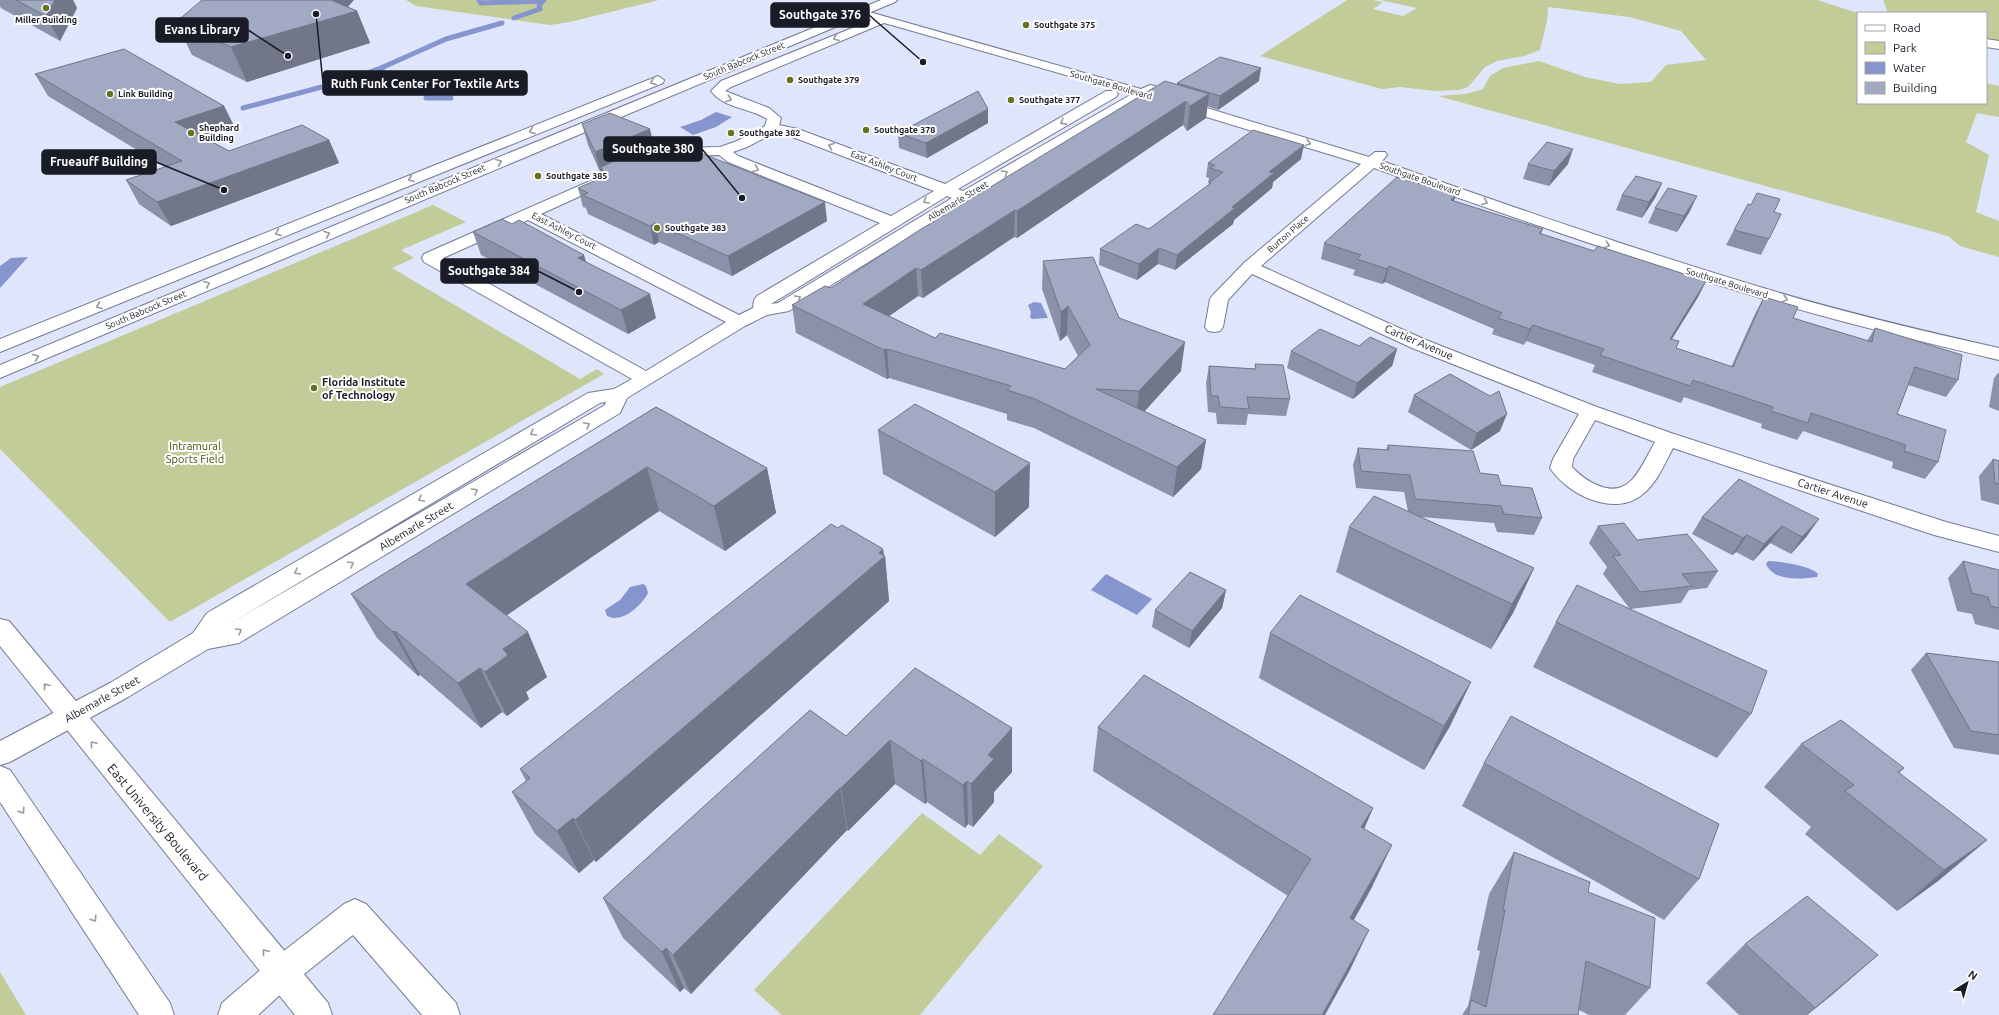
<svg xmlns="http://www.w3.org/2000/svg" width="1999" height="1015" font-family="Ubuntu,sans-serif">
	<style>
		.green { fill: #c1cc98 }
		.water { fill: #8695cd }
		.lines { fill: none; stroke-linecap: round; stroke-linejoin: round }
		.stream { stroke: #8695cd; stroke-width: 5 }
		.minor-casing { stroke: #737a93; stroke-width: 2 }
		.tertiary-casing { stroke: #737a93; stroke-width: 2 }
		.secondary-casing { stroke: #737a93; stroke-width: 2 }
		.minor { fill: #fff; fill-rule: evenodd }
		.tertiary { fill: #fff; fill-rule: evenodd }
		.secondary { fill: #fff; fill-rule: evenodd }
		.wall { fill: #8a91a8 }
		.shaded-wall { fill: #717688 }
		.building { fill: #a1a9c3; stroke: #717688 }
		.oneway { stroke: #98999d }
		.poi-dot { fill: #67731e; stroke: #fff; stroke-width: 1.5 }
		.labels { text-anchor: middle; stroke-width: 4; stroke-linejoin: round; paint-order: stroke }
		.far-poi-label { font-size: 9px; font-weight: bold; fill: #191c26; stroke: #fff; text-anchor: start }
		.far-street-label { font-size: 9px; fill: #191c26; stroke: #fff }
		.street-label { font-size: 11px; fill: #191c26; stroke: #fff }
		.poi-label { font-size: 11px; font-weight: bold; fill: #191c26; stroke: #fff; text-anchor: start }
		.park-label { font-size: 11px; fill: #464f04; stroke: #fff }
		.near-street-label { font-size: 13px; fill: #191c26; stroke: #fff }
		.leader { fill: none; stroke: #191c26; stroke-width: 1.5 }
		.callout-dot { fill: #191c26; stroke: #fff; stroke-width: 1.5 }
		.callout { fill: #191c26; stroke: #191c26; stroke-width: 1.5 }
		.callout-label { font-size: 12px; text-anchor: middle; font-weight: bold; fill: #fff }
	</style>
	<rect width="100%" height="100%" fill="#dfe5fb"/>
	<!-- green -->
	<g class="green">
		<path d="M406,0H659L570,22L550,25L416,6Z"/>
		<path d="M1347,0H1372L1383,2L1373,9L1403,16L1417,8L1380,0H1817L1858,13V103H1986V83L1999,86V117L1977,113L1966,142L1989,155L1976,212L1999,221V257L1960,246L1948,236L1438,96L1465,94L1483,89L1490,76L1503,68L1539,61L1585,77L1620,84L1651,82L1666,65L1706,60L1681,31L1629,17L1548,7L1547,21L1540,50L1524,56L1497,61L1485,67L1468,87L1459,90L1436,91L1400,87L1382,89L1260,56Z"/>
		<path d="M1883,0H1999V42L1986,39V13H1888Z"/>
		<path d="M433,205L466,222L401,250L414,258L392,268L580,379L597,369L604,374L170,622L0,449V387Z"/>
		<path d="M922,813L980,855L999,834L1043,866L920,1015H782L754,990Z"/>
		<path d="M0,972L26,1015H0Z"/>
	</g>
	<!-- water -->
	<g class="water">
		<path d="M716,112L732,117L716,127L693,135L680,127L701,120Z"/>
		<path d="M28,257L0,288V266L11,258Z"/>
		<path d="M1034,302L1041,303L1048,318L1032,319L1030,317L1031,312L1028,305Z"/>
		<path d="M1768,561C1779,561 1812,566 1818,574L1817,577C1801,579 1774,582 1766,564Z"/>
		<path d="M1106,574L1152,599L1137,615L1091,590Z"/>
		<path d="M643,584L646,586L648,593C642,605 622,624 607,616L605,610L620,600L630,587Z"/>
	</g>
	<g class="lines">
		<!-- stream -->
		<g class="stream">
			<path d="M479,0L481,3L543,1"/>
			<path d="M514,18L540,9L539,5L544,0"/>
			<path d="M381,68L386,78L405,81L416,88L430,91L426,98H451"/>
			<path d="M243,108L344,81L381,68L446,39L502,23"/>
		</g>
		<defs>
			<g id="minor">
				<path d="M841,4L1141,89L1150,85L1155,86L1157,89L1154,92L1369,157L1375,152H1385L1387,155L1382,161C1507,205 1633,249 1760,287C1839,311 1919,330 1999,348V360C1915,340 1830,320 1748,294C1622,256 1498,212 1374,168L1261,266L1426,340L1597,407L1674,434L1946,522L1999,536V552L1934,535L1673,448C1665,463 1657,483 1643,494C1615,518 1568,495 1550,468L1553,459L1579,414L1412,348L1252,274L1228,300L1223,327L1220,331L1214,332L1208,331L1205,327L1210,299L1213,295L1244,263L1361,164L1144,98L969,200L789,311L767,315L745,326L627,398L620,413L239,643L208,649L128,697L10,762L0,765V741L110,683L193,633L207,613L588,393L614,389L632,379L424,262L422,258L424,254L606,174L611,176L614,179L611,182L541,214L739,315L753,308L754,300L757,296L880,223L728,162L719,155L671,156L666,155L664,152L666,149L671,148L720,147L737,141L765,126L767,119C750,108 723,108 711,91L721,81L872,20L837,9L835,7ZM884,23L902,28L1132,94L963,191L958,189L1116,97L1118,94L1116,91H1106L945,184L798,129L779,125L781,118L769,108L725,91L731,87ZM774,133L790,136L934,191L891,216L738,156L733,152L747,147ZM947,196L952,198L778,303L771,304ZM528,220L726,322L646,371L443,258ZM606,402L605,405L224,627L600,403ZM1595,420L1655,442C1641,466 1631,500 1597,485C1587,481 1579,474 1572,467L1573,459Z"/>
				<path d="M1986,39L1999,41V49L1986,47Z"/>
				<path d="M355,899L366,904L456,1003L460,1015H422L353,935L293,983L258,1015H218L222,1003L271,961L344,904Z"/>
			</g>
			<g id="tertiary">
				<path d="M0,619L9,621L328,1003L332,1015H295L0,646Z"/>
				<path d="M0,766L10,770L170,1003L174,1015H139L0,802Z"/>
			</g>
			<g id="secondary">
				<path d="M881,0H897L895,2L0,378V365L424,188Z"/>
				<path d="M658,76L664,80L663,83L0,352V339Z"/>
			</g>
		</defs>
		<!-- minor casing -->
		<use href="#minor" class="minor-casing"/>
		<!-- tertiary casing -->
		<use href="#tertiary" class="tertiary-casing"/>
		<!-- secondary casing -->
		<use href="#secondary" class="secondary-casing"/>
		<!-- minor -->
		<use href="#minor" class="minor"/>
		<!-- tertiary -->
		<use href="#tertiary" class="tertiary"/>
		<!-- secondary -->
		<use href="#secondary" class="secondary"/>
	</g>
	<!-- wall -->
	<g class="wall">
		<path d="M0,0H73L77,8L60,41L1,8L0,6Z"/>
		<path d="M348,7L357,11L370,43L247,82L192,55L176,22Z"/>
		<path d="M35,74L224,106L235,128L205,138L229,151L329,140L339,163L171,226L139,204L126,180L165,167L48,96Z"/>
		<path d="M1259,81L1218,110L1207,106L1206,118L1187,131L1183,125L1017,238L1014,237L923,298L918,296L889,316L935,338L1065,369L1078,356L1067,335L1060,341L1042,289L1043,261L1119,318L1181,371L1144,411L1206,440L1201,469L1173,497L1034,428L1007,420V414L889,378L887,379L796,333L792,305L831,288L1177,84V83Z"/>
		<path d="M988,109V123L927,158L899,148L898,133Z"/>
		<path d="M582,124L654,144H686L687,147L827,221L732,276L659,242L654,245L588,214L586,208L583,207L578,188L604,177L603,173L601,174L588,145Z"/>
		<path d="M1301,159L1273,182L1272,188L1234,220L1233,224L1175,270L1158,264L1137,280L1099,265L1100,249L1149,229L1209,185V183H1208L1209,178L1206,177L1208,163Z"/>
		<path d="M1528,164H1568L1549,186L1523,179Z"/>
		<path d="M1662,183L1655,198L1642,218L1616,210L1622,195Z"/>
		<path d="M1454,201L1543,229L1541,234L1594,251L1706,281L1698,297L1672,339L1676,348L1731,367L1755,314L1764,297L1793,318L1867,341L1875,328L1958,380L1946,397L1908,385L1897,414L1938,462L1925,479L1892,468L1893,462L1803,431L1797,440L1761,428L1762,424L1684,397L1681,403L1592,372L1595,365L1526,341L1524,345L1492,334L1494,329L1385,282L1382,284L1353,275L1355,270L1321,259L1324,243Z"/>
		<path d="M1751,205L1774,212L1769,239L1761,255L1726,245L1734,230Z"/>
		<path d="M1655,208L1690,211L1677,232L1648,223Z"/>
		<path d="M473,232L587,262L656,318L628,334L481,255Z"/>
		<path d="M1359,346L1397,349L1392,366L1353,399L1287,368L1291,351Z"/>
		<path d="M1255,364L1290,399L1286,416L1248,414L1246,425L1217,424L1216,413L1208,412L1206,383L1209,366L1255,369Z"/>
		<path d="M1999,372V411L1989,407L1994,378Z"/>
		<path d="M1414,395L1500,431L1471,450L1408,412Z"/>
		<path d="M656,407L767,468L776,513L725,551L659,511L506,615L547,677L526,692L529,699L507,716L502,712L481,728L420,675L418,676L377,638L351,594Z"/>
		<path d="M878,430L1029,507L995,537L883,474Z"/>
		<path d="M1388,445L1480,473L1501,485L1542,518L1534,535L1497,532L1494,523L1421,517L1534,568L1513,613L1491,649L1336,572L1349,527L1408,511L1404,492L1356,488L1353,465L1358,448L1386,450Z"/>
		<path d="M1993,459L1999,461V505L1981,500L1979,476Z"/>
		<path d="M1739,479L1807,536L1791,554L1770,543L1753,561L1736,552L1732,555L1692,534L1702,517Z"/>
		<path d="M1598,526L1637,540L1718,571L1707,588L1689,590L1681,603L1630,609L1751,714L1717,758L1533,667L1556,622L1630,609L1603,574L1607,567L1589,543Z"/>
		<path d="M838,528L883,549L884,556H885L889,601L596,862L594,860L579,873L535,834L512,792L526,781L520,769Z"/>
		<path d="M1963,561L1999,570V630L1975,624L1972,614L1957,611L1948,578Z"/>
		<path d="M1226,590L1222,608L1189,648L1152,627L1155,610Z"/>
		<path d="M1270,633L1471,682L1450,726L1424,770L1259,678Z"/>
		<path d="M1926,653L1999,662V755L1954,748L1911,670Z"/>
		<path d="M1098,727L1373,808L1364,829L1372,887L1354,920L1350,970L1288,896L1093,771Z"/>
		<path d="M1012,728V772L994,792V802L973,827L968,824L965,828L927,802L925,804L895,784L848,831L847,830L691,994L684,988L680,992L623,938L603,898L846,736Z"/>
		<path d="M1801,744L1904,768L1899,773L1987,840L1938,881L1897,911L1805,834L1811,827L1764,787Z"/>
		<path d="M1484,763L1699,879L1664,920L1462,806Z"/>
		<path d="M1514,852L1588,892L1650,988L1625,1015H1589L1579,1010L1578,1015H1462L1468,1006L1480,951L1477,950L1489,894Z"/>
		<path d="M1745,944L1878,955L1807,1015H1739L1706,983Z"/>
	</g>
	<!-- shaded-wall -->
	<g class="shaded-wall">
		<path d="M55,0H73L77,8L60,41L46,16Z"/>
		<path d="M319,0H354L340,16L357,11L370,43L247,82L231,47Z"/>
		<path d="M1261,68L1259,81L1218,110L1220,96Z"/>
		<path d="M1209,94L1206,118L1187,131L1190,106Z"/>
		<path d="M1186,101L1183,125L1017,238V211Z"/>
		<path d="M224,106L235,128L187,145L175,122Z"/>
		<path d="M988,109V123L927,158L926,143Z"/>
		<path d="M650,129L655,150L601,167L603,173L601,174L595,152Z"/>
		<path d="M329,140L339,163L171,226L157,202Z"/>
		<path d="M1304,145L1301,159L1273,182L1272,188L1234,220L1233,224L1175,270L1177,255L1232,207L1269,172Z"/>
		<path d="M1573,149L1568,164L1549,186L1554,171Z"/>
		<path d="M1662,183L1655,198L1642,218L1649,202Z"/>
		<path d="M1456,195L1451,210V200Z"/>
		<path d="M1697,196L1690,211L1677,232L1684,216Z"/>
		<path d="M825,202L827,221L732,276L728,256Z"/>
		<path d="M1015,210L1014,237L923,298L921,270Z"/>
		<path d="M655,223L659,242L654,245L650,226Z"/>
		<path d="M1159,248L1158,264L1137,280L1139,264Z"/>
		<path d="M584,255L591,278L578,258Z"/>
		<path d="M1389,266L1385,282L1382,284L1387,269Z"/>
		<path d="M916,268L918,296L866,332L863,304Z"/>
		<path d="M1706,281L1698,297L1662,355L1670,339Z"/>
		<path d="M650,294L656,318L628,334L621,310Z"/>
		<path d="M1068,306L1067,335L1060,341L1061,312Z"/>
		<path d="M1533,325L1526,341L1524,345L1530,329Z"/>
		<path d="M1185,342L1181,371L1136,421L1139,391Z"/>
		<path d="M887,349L889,378L887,379L884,350Z"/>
		<path d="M1397,349L1392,366L1353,399L1357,383Z"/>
		<path d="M1507,414L1500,431L1471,450L1477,433Z"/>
		<path d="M1206,440L1201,469L1173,497L1177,467Z"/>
		<path d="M1030,463L1029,507L995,537V492Z"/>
		<path d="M647,467L659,511L487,629L466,584Z"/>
		<path d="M767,468L776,513L725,551L714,506Z"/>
		<path d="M1819,519L1807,536L1791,554L1802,537Z"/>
		<path d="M1782,526L1770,543L1753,561L1764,544Z"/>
		<path d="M1747,535L1736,552L1732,555L1743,538Z"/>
		<path d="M883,549L884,557L885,556L889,601L596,862L575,820Z"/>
		<path d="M1534,568L1513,613L1491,649L1512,604Z"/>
		<path d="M1226,590L1222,608L1189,648L1192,631Z"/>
		<path d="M395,631L420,675L418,676L393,632Z"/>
		<path d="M528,632L547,677L526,692L529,699L507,716L485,672L503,649Z"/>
		<path d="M480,668L502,712L481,728L458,683Z"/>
		<path d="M1471,682L1450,726L1424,770L1444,726Z"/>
		<path d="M1012,728V772L994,792V802L973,827L971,784L988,755Z"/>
		<path d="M890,740L895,784L848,831L841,788Z"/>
		<path d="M923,759L927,802L925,804L921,761Z"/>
		<path d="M967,781L968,824L965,828L963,785Z"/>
		<path d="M840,788L847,830L691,994L673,955Z"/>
		<path d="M1373,808L1355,850L1361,827Z"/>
		<path d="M573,818L594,860L579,873L557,831Z"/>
		<path d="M1987,840L1938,881L1897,911L1944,870Z"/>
		<path d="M1392,845L1372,887L1332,958L1350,918Z"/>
		<path d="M1369,930L1350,970L1325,1015H1322Z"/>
		<path d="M666,948L684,988L680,992L662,952Z"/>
		<path d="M1878,955L1832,995L1807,1015H1806Z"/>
	</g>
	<!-- building -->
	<g class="building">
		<path d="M16,0H55L46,16Z"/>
		<path d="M202,0H331L357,11L231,47L176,22Z"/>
		<path d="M124,49L224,106L175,122L229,151L302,125L329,140L157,202L126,180L182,161L35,74Z"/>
		<path d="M1220,57L1261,68L1220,96L1177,83Z"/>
		<path d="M1165,81L1209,94L1190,106L1186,101L1017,211L1015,210L921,270L916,268L863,304L935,338L940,333L1065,369L1090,345L1068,306L1061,312L1043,261L1093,257L1119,318L1185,342L1139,391L1096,389L1206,440L1177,467L1035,399L1007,390L1011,386L887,349L884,350L792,305L825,286L831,288L918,231Z"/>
		<path d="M978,91L988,109L926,143L898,133Z"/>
		<path d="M610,113L650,129L595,152L582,124Z"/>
		<path d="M1253,130L1304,145L1269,172L1274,173L1232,207L1235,208L1177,255L1159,248L1139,264L1100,249L1136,224L1149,229L1211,183H1209L1223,172L1210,168L1215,165L1208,163Z"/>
		<path d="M670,138L686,144L683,146L825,202L728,256L655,223L650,226L583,195L588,193L578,188L605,176L601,167L660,141Z"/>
		<path d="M1547,142L1573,149L1554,171L1528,164Z"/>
		<path d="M1636,176L1662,183L1649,202L1622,195Z"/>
		<path d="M1397,177L1456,195L1451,200L1543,229L1539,233L1594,251L1598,246L1706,281L1670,339L1679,341L1676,348L1733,367L1764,297L1798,307L1793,318L1872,342L1875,328L1962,355L1958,380L1915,367L1897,414L1946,430L1938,462L1904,451L1906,445L1811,413L1808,423L1771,411L1773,407L1693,380L1690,386L1600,355L1604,349L1533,325L1530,329L1498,318L1502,313L1389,266L1387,269L1357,259L1361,255L1324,243Z"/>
		<path d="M1668,188L1697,196L1684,216L1655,208Z"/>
		<path d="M1757,193L1780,199L1774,212L1781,214L1769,239L1734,230L1748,204L1751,205Z"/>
		<path d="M502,219L512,224L519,220L584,255L578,258L650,294L621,310L473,232Z"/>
		<path d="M1320,329L1359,346L1370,337L1397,349L1357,383L1291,351Z"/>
		<path d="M1255,364L1283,365L1290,399L1247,397L1249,409L1220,407L1218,396H1211L1209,366L1256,369Z"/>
		<path d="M1450,374L1490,396L1499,391L1507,414L1477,433L1414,395Z"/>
		<path d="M915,404L1030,463L995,492L878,430Z"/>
		<path d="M656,407L767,468L714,506L647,467L466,584L528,632L503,649L508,655L485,672L480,668L458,683L395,631L393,632L351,594Z"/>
		<path d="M1388,445L1473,451L1480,473L1498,475L1501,485L1532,488L1542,518L1504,514L1501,506L1415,499L1410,475L1361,471L1358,448L1389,450Z"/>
		<path d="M1993,459L1999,461V484L1995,483Z"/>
		<path d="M1739,479L1819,519L1802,537L1782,526L1764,544L1747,535L1743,538L1702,517Z"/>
		<path d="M1374,496L1534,568L1512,604L1349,527Z"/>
		<path d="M1624,523L1637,540L1687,534L1718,571L1682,574L1692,586L1640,592L1613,556L1621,555L1598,526Z"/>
		<path d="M831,524L838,528L842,525L883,549L879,553L885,556L575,820L573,818L557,831L512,792L530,778L520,769Z"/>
		<path d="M1963,561L1999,570V608L1991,606L1988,597L1972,593Z"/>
		<path d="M1190,572L1226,590L1192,631L1155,610Z"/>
		<path d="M1577,585L1767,671L1751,714L1556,622Z"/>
		<path d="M1300,595L1471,682L1444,726L1270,633Z"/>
		<path d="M1926,653L1999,662V735L1971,731Z"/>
		<path d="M915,668L1012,728L988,755L994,759L971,784L967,781L963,785L923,759L921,761L890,740L841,788H840L673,955L666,948L662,952L603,898L810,710L846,736Z"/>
		<path d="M1144,675L1373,808L1361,827L1392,845L1350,918L1369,930L1322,1015H1213L1311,859L1098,727Z"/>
		<path d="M1511,716L1719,824L1699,879L1484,763Z"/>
		<path d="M1841,720L1904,768L1898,772L1987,840L1944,870L1845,791L1854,785L1801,744Z"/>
		<path d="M1514,852L1590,882L1588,892L1655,918L1650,988L1586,961L1578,1015H1468L1471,1000L1486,1007L1505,910H1503Z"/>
		<path d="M1807,896L1878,955L1815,1008L1745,944Z"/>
	</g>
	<!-- one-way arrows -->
	<defs><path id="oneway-chevron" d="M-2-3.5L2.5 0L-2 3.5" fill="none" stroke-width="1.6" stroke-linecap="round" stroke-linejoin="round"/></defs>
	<g class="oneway">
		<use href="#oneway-chevron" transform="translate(836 38) rotate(157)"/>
		<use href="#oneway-chevron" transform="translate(653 82) rotate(158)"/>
		<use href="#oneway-chevron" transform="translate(729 99) rotate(20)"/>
		<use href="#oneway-chevron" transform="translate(1063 122) rotate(151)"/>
		<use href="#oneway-chevron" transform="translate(532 131) rotate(158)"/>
		<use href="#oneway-chevron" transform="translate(1308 143) rotate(16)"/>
		<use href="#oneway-chevron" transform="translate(831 146) rotate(-159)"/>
		<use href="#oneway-chevron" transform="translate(499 162) rotate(-22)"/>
		<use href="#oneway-chevron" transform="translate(756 169) rotate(22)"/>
		<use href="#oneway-chevron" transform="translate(1005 173) rotate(-30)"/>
		<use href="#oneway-chevron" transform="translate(411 179) rotate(158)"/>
		<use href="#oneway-chevron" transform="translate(926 201) rotate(149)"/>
		<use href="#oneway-chevron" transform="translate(1485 202) rotate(20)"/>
		<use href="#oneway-chevron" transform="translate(278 233) rotate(158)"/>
		<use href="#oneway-chevron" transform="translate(327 234) rotate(-23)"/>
		<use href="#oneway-chevron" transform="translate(1607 245) rotate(18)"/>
		<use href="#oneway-chevron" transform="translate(207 284) rotate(-23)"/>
		<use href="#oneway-chevron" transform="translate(798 298) rotate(-31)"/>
		<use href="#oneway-chevron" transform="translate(1785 299) rotate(15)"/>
		<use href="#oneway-chevron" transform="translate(99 306) rotate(158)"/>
		<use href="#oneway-chevron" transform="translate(36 357) rotate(-23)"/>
		<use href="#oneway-chevron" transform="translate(587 425) rotate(-31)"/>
		<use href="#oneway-chevron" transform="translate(533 433) rotate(150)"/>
		<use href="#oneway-chevron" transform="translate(475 491) rotate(-31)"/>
		<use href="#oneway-chevron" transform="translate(421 499) rotate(150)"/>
		<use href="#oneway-chevron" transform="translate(351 564) rotate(-31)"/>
		<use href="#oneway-chevron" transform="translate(297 572) rotate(150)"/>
		<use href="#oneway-chevron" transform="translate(239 631) rotate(-31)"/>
		<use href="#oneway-chevron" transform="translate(46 686) rotate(-128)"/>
		<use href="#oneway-chevron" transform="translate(93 744) rotate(-130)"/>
		<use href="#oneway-chevron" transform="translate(22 811) rotate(56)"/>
		<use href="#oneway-chevron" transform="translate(94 919) rotate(56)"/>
		<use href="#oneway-chevron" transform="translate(265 952) rotate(-130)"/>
	</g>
	<!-- markers -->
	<g class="poi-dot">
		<circle cx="46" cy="8" r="4"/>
		<circle cx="1026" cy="25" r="4"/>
		<circle cx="790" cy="80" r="4"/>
		<circle cx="110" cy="94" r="4"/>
		<circle cx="1011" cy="100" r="4"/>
		<circle cx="866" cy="130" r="4"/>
		<circle cx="191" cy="133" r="4"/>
		<circle cx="731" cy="133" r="4"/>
		<circle cx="538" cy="176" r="4"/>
		<circle cx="657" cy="228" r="4"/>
		<circle cx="314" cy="388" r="4"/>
	</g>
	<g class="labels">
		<!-- far-poi labels -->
		<g class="far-poi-label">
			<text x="46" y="23" text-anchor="middle">Miller Building</text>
			<text x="1034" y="28">Southgate 375</text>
			<text x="798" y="83">Southgate 379</text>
			<text x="118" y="97">Link Building</text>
			<text x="1019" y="103">Southgate 377</text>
			<text x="199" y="131">Shephard<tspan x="199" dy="10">Building</tspan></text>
			<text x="874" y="133">Southgate 378</text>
			<text x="739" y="136">Southgate 382</text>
			<text x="546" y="179">Southgate 385</text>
			<text x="665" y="231">Southgate 383</text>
		</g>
		<!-- far-street labels -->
		<g class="far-street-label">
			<text transform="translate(744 61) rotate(-22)" y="3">South Babcock Street</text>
			<text transform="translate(1111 85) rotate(16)" y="3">Southgate Boulevard</text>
			<text transform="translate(884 166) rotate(21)" y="3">East Ashley Court</text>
			<text transform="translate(1420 179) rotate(19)" y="3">Southgate Boulevard</text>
			<text transform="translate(445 184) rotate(-23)" y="3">South Babcock Street</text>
			<text transform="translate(958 201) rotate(-31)" y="3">Albemarle Street</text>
			<text transform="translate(564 231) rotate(27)" y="3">East Ashley Court</text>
			<text transform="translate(1288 234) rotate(-41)" y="3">Burton Place</text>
			<text transform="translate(1727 283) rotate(17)" y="3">Southgate Boulevard</text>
			<text transform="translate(146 310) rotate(-23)" y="3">South Babcock Street</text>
		</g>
		<!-- street labels -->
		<g class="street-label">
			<text transform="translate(1419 342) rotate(23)" y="4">Cartier Avenue</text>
			<text transform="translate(1833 493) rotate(18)" y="4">Cartier Avenue</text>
			<text transform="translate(416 526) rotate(-31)" y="4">Albemarle Street</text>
			<text transform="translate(102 699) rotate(-29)" y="4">Albemarle Street</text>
		</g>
		<!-- poi labels -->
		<g class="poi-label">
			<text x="322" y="386">Florida Institute<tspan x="322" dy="13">of Technology</tspan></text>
		</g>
		<!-- park labels -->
		<g class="park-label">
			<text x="195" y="450">Intramural<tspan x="195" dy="13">Sports Field</tspan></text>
		</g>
		<!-- near-street labels -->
		<g class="near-street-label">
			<text transform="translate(158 822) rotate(50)" y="5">East University Boulevard</text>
		</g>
	</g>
	<!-- callouts -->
	<path class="leader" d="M923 62L869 15M288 56L248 30M316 14L323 83M742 198L702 149M224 190L156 162M579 292L538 271"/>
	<g class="callout-dot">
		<circle cx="923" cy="62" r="4"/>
		<circle cx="288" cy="56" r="4"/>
		<circle cx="316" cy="14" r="4"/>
		<circle cx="742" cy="198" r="4"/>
		<circle cx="224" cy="190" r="4"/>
		<circle cx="579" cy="292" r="4"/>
	</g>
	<g class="callout">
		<rect x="771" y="3" width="98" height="24" rx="4"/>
		<rect x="156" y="18" width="92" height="24" rx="4"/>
		<rect x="323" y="71" width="204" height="24" rx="4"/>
		<rect x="604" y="137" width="98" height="24" rx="4"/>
		<rect x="42" y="150" width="114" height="24" rx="4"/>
		<rect x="441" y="259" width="97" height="24" rx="4"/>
	</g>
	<g class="callout-label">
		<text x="820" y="19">Southgate 376</text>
		<text x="202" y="34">Evans Library</text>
		<text x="425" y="88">Ruth Funk Center For Textile Arts</text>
		<text x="653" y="153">Southgate 380</text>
		<text x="99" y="166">Frueauff Building</text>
		<text x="489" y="275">Southgate 384</text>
	</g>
	<!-- legend -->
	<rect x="1857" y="12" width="130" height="92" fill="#ffffff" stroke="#a3a4a8"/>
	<rect x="1865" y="25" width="20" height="6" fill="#ffffff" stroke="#a3a4a8"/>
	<text x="1893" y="32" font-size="12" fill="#191c26">Road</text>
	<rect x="1865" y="42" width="20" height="12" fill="#c1cc98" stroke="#a3a4a8"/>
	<text x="1893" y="52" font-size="12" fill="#191c26">Park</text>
	<rect x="1865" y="62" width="20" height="12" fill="#8695cd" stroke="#a3a4a8"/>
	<text x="1893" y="72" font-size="12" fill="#191c26">Water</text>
	<rect x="1865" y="82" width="20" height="12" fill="#a1a9c3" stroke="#a3a4a8"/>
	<text x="1893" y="92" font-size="12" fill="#191c26">Building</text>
	<!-- north arrow -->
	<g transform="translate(1967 983) rotate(37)" stroke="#ffffff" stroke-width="3" paint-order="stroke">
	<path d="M0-3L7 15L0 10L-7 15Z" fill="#191c26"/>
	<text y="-6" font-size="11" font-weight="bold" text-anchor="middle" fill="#191c26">N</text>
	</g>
</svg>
